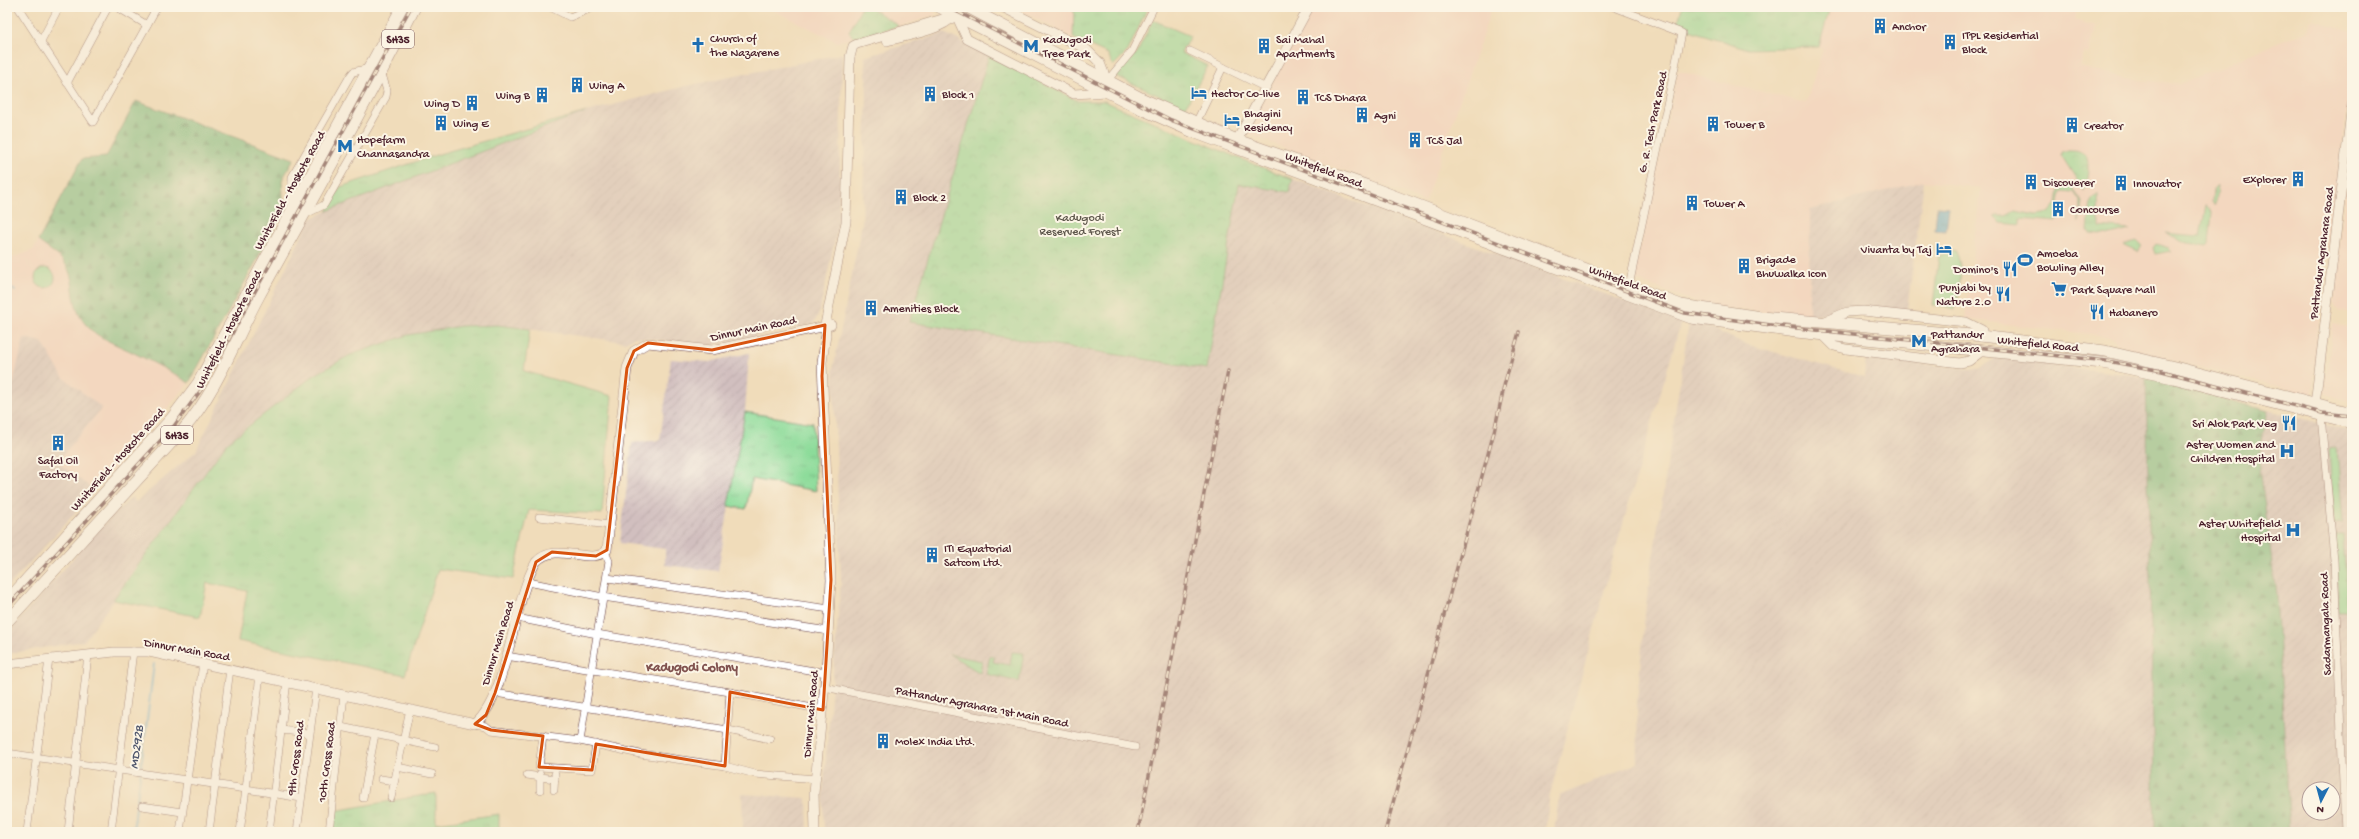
<svg xmlns="http://www.w3.org/2000/svg" width="2359" height="839" font-family="'Gochi Hand',sans-serif">
	<style>
		.built { fill: #f6d1c5 }
		.industrial { fill: url(#industrial-furrows); fill-rule: evenodd }
		.grass { fill: url(#grass-tufts); stroke: #6b7d62 }
		.forest { fill: url(#forest-firs); stroke: #5e6d56 }
		.park { fill: url(#park-crowns); stroke: #6b7d62 }
		.garden { fill: #8cdb9a; stroke: #6b7d62 }
		.water { fill: url(#water-ripples); stroke: #4e627c }
		.lines { fill: none; stroke-linecap: round; stroke-linejoin: round }
		.stream { stroke: #53a6ce; stroke-width: 2 }
		.minor-casing { stroke: #633b40; stroke-width: 8 }
		.tertiary-casing { stroke: #633b40; stroke-width: 10 }
		.primary-casing { stroke: #633b40; stroke-width: 12 }
		.minor { stroke: #fff; stroke-width: 7 }
		.tertiary { stroke: #fff; stroke-width: 9 }
		.primary { stroke: #fff; stroke-width: 11 }
		.rail-casing { stroke: #4a1f2b; stroke-width: 3.5 }
		.rail { stroke: #fcf5e5; stroke-width: 2; stroke-dasharray: 6; stroke-linecap: butt }
		.marked { fill: none; stroke: #d8530f; stroke-width: 3; stroke-linejoin: round }
		.labels { text-anchor: middle; stroke-width: 4; stroke-linejoin: round; paint-order: stroke }
		.shield { fill: #fcf5e5; stroke: #7f5f63; stroke-width: 1 }
		.shield-label { font-size: 11px; font-weight: bold; fill: #4a1f2b }
		.poi-label { font-size: 12px; fill: #4a1f2b; stroke: #fcf5e5; text-anchor: start }
		.street-label { font-size: 12px; fill: #4a1f2b; stroke: #fcf5e5 }
		.park-label { font-size: 12px; fill: #5e574c; stroke: #fcf5e5 }
		.neighbourhood-label { font-size: 13px; font-weight: bold; fill: #815350; stroke: #fcf5e5 }
		.water-label { font-size: 13px; font-style: italic; fill: #4e556c; stroke: #fcf5e5 }
	</style>
	<defs>
		<pattern id="industrial-furrows" width="10" height="10" patternUnits="userSpaceOnUse"><rect width="10" height="10" fill="#d1bfbf"/><path d="M-1 1l2-2M0 10L10 0M9 11l2-2" fill="none" stroke="#b5a4a4"/></pattern>
		<pattern id="grass-tufts" width="24" height="20" patternUnits="userSpaceOnUse"><rect width="24" height="20" fill="#8cdb9a"/><path d="M3 7l-1-3M5 7V3M7 7l1-3M15 17l-1-3M17 17v-4M19 17l1-3" fill="none" stroke="#7abc85"/></pattern>
		<pattern id="forest-firs" width="22" height="20" patternUnits="userSpaceOnUse"><rect width="22" height="20" fill="#71bb82"/><path d="M5 1l3.5 6h-7zM16 11l3.5 6h-7z" fill="#5f976b"/></pattern>
		<pattern id="park-crowns" width="20" height="18" patternUnits="userSpaceOnUse"><rect width="20" height="18" fill="#8cdb9a"/><path d="M2 6a3 3 0 1 1 6 0M12 15a3 3 0 1 1 6 0" fill="none" stroke="#7abc85"/></pattern>
		<pattern id="water-ripples" width="26" height="14" patternUnits="userSpaceOnUse"><rect width="26" height="14" fill="#53a6ce"/><path d="M2 4q2-2 4 0t4 0M15 11q2-2 4 0t4 0" fill="none" stroke="#4787a7"/></pattern>
	</defs>
	<rect width="100%" height="100%" fill="#fcf5e5"/>
	<filter id="ink" filterUnits="userSpaceOnUse"><feTurbulence type="fractalNoise" baseFrequency=".025" numOctaves="2"/><feDisplacementMap in="SourceGraphic" scale="8" xChannelSelector="R" yChannelSelector="G"/><feConvolveMatrix kernelMatrix="1 2 1 2 8 2 1 2 1" color-interpolation-filters="sRGB"/></filter>
	<filter id="wash" filterUnits="userSpaceOnUse"><feTurbulence type="fractalNoise" baseFrequency=".012" numOctaves="4" result="noise"/><feDisplacementMap in="SourceGraphic" scale="16" xChannelSelector="R" yChannelSelector="G"/><feGaussianBlur stdDeviation="0.9" result="paint"/><feColorMatrix in="noise" values="0 0 0 0 0 0 0 0 0 0 0 0 0 0 0 0 0 1.4 0 .05"/><feComposite in="paint" operator="in"/></filter>
	<g filter="url(#wash)">
		<rect width="100%" height="100%" fill="#f0dcba"/>
		<!-- built -->
		<g class="built">
			<path d="M767,7H923L937,14L904,25L837,42Z"/>
			<path d="M1014,7H1074L1073,38Z"/>
			<path d="M1312,7H1492L1425,202L1246,133Z"/>
			<path d="M1830,7H2077L2074,20L2096,26L2089,55L2084,52L2080,67L2131,79L2179,84L2309,30L2311,20L2352,31V71L2347,114L2324,269L2312,395L2142,353L2116,343L2112,337L1965,319L1981,188L1924,181L1810,210L1809,316L1710,307L1633,279L1678,71L1806,103L1823,48L1819,47Z"/>
			<path d="M2345,191L2352,192V314L2339,311L2334,301Z"/>
			<path d="M38,241L62,260L65,265L72,282L73,295L91,331L167,369L189,383L95,491L56,462L101,408L63,378L42,342L24,339L7,409V260L33,250Z"/>
			<path d="M2333,324L2352,328V401L2350,402L2324,393Z"/>
		</g>
		<!-- industrial -->
		<g class="industrial">
			<path d="M944,33L989,55L910,322L1207,369L1239,184L1288,192L1293,179L1681,322L1613,558L1550,794L1545,832H824L823,792L841,581L833,370L862,223L867,95L865,57Z"/>
			<path d="M842,54L839,221L819,314L813,324L708,346L635,337L625,342L498,325L227,443L84,641L7,654V634L98,530L132,497L136,502L196,451L310,219L327,211L340,187L439,154L586,112L682,87Z"/>
			<path d="M1924,181L1907,310L1846,305L1836,307L1828,313L1809,316L1810,210Z"/>
			<path d="M1689,322L1705,325L1745,344L1864,377L1866,358L1980,370L1995,357L2146,377L2203,394L2352,431V832H1554L1559,796L1638,763L1637,702L1646,604ZM2309,789H2333V813H2309Z"/>
			<path d="M24,338L42,342L63,377L102,408L57,462L95,491L7,588V409Z"/>
			<path d="M749,353L745,412L718,571L665,565V549L620,543L632,443L660,440L671,359L709,362Z"/>
			<path d="M742,794L807,798L808,832H743Z"/>
		</g>
		<!-- grass -->
		<g class="grass">
			<path d="M1074,7H1148L1128,51L1113,66L1108,54L1073,38Z"/>
			<path d="M1682,7H1830L1819,47L1748,49L1677,26Z"/>
			<path d="M1153,20L1190,36L1181,53L1208,66L1185,108L1114,75L1137,53Z"/>
			<path d="M586,112L556,123L327,211L340,187L439,154Z"/>
			<path d="M2067,184H2070L2082,202L2079,223L2080,201L2074,192L2061,191L2056,222L2021,219V225L2001,223L1995,218V216H2006L2015,211L2037,215L2049,213L2057,204L2059,188Z"/>
			<path d="M2217,185L2215,205H2214L2212,202L2213,189Z"/>
			<path d="M2098,194L2099,227L2130,230L2111,235L2090,233L2088,231L2091,201Z"/>
			<path d="M2206,205L2212,212L2209,244L2207,246L2188,243L2165,233L2200,236Z"/>
			<path d="M2137,241L2142,246L2138,252L2123,245Z"/>
			<path d="M2156,244L2169,248L2172,251L2155,254L2153,248Z"/>
			<path d="M498,325L530,329L524,371L612,396L602,514L529,510L513,579L438,569L405,675L238,641L247,591L207,583L200,617L113,600L227,443L313,376L350,355L408,335L461,326Z"/>
			<path d="M745,412L813,423L816,491L752,479L746,509L728,506Z"/>
			<path d="M1012,652L1024,653L1019,682L986,674L990,656L994,657L993,662L1010,665Z"/>
			<path d="M949,654L982,661L980,673Z"/>
			<path d="M436,793V823L499,814V832H331L334,811Z"/>
		</g>
		<!-- forest -->
		<g class="forest">
			<path d="M136,101L294,159L282,180L284,211L189,383C172,372 154,363 136,354C119,345 98,339 86,325C67,303 79,278 62,260C56,253 45,247 38,241L82,159L106,157Z"/>
			<path d="M2146,377L2268,411L2262,441L2260,467L2276,595L2290,832H2155Z"/>
		</g>
		<!-- park -->
		<g class="park">
			<path d="M862,7H870L899,26L854,38L849,32Z"/>
			<path d="M989,55L1078,101H1104L1243,160L1293,179L1289,192L1239,184L1207,369L909,322Z"/>
			<path d="M2062,151C2068,151 2079,150 2084,154C2092,159 2086,183 2084,191L2061,155Z"/>
		</g>
		<!-- garden -->
		<g class="garden">
			<path d="M1955,250C1965,268 1959,291 1955,310L1933,305L1939,256Z"/>
			<circle cx="45" cy="278" r="10"/>
			<path d="M2337,448L2343,523L2334,524L2329,449Z"/>
			<path d="M2334,535H2343L2348,611H2339Z"/>
		</g>
		<!-- water -->
		<path class="water" d="M1937,206L1949,207L1946,231L1935,230Z"/>
		<g class="lines">
			<!-- stream -->
			<g class="stream">
				<path d="M7,284L15,291"/>
				<path d="M133,832L154,664"/>
			</g>
		</g>
	</g>
	<g filter="url(#ink)">
		<g class="lines">
			<defs>
				<g id="minor">
					<path d="M18,7L93,122L157,7"/>
					<path d="M117,7L147,25"/>
					<path d="M550,7L570,17L594,7"/>
					<path d="M1295,7L1306,11"/>
					<path d="M1614,7L1682,33L1629,286"/>
					<path d="M41,41L59,7"/>
					<path d="M1190,51L1264,87"/>
					<path d="M1107,81L1132,51L1154,7"/>
					<path d="M67,83L108,7"/>
					<path d="M1196,123L1223,67"/>
					<path d="M291,210L292,177L350,76L353,72L370,68"/>
					<path d="M304,215L324,205L386,97L387,91L381,71"/>
					<path d="M2321,416L2334,560L2345,832"/>
					<path d="M539,517L610,525"/>
					<path d="M607,578L830,609"/>
					<path d="M528,582L603,597L829,631"/>
					<path d="M517,618L597,634L826,673"/>
					<path d="M506,656L730,692L823,710"/>
					<path d="M260,675L246,789L301,798"/>
					<path d="M824,687L1135,747"/>
					<path d="M495,693L728,730L770,739"/>
					<path d="M475,724L486,726L491,730L580,741L640,754L725,766L755,774L816,779"/>
					<path d="M341,727L435,747"/>
					<path d="M281,730L309,733"/>
					<path d="M543,736L539,767L592,770L596,744"/>
					<path d="M580,741L609,561L605,552"/>
					<path d="M7,753L246,789L240,832"/>
					<path d="M725,766L730,692"/>
					<path d="M397,767L432,774"/>
					<path d="M540,774V790"/>
					<path d="M527,775L555,779"/>
					<path d="M381,779L394,781"/>
					<path d="M554,790L555,774"/>
					<path d="M363,798L375,734"/>
					<path d="M391,798L410,709"/>
					<path d="M142,806L182,812"/>
					<path d="M27,832L49,659"/>
					<path d="M68,832L88,655"/>
					<path d="M111,832L133,651"/>
					<path d="M180,832L203,663"/>
					<path d="M209,832L230,669"/>
					<path d="M269,832L287,681"/>
					<path d="M297,832L316,688"/>
					<path d="M329,832L344,695"/>
				</g>
				<g id="tertiary">
					<path d="M1002,7L1086,49L1100,63L1107,81"/>
					<path d="M956,15L967,39L1074,94L1107,92"/>
					<path d="M887,41C912,34 947,31 962,7"/>
					<path d="M1237,140L1309,7"/>
					<path d="M2342,183L2352,184"/>
					<path d="M1823,322L1847,312L1863,311L1966,322L1982,330V337"/>
					<path d="M1823,335L1834,346L1846,349L1960,363L1969,361L1983,350"/>
					<path d="M2315,404L2352,104"/>
					<path d="M7,664L114,652H149L475,724C509,694 512,603 536,562C557,540 591,567 607,550L627,368L634,351L648,343L712,350L831,325"/>
					<path d="M815,832L814,793L826,673L831,580L822,362L826,335L825,325L846,222L850,57L853,46L857,44L956,15"/>
				</g>
				<g id="primary">
					<path d="M939,7L1139,108L1193,132L1691,318L1796,332L2103,363L2173,378L2352,423"/>
					<path d="M967,7L1143,99L1237,140L1368,186L1681,305L1761,317L1972,335L2105,351L2175,367L2352,413"/>
					<path d="M7,601L171,419L198,383L402,7"/>
					<path d="M7,622L183,430C218,389 234,342 259,296C312,200 366,105 415,7"/>
				</g>
			</defs>
			<!-- minor casing -->
			<use href="#minor" class="minor-casing"/>
			<!-- tertiary casing -->
			<use href="#tertiary" class="tertiary-casing"/>
			<!-- primary casing -->
			<use href="#primary" class="primary-casing"/>
			<!-- minor -->
			<use href="#minor" class="minor"/>
			<!-- tertiary -->
			<use href="#tertiary" class="tertiary"/>
			<!-- primary -->
			<use href="#primary" class="primary"/>
			<defs>
				<g id="rail">
					<path d="M948,7L1171,120L1685,313L1778,326L2107,361L2162,371L2322,413L2352,416"/>
					<path d="M7,607L174,426L201,390L411,7"/>
					<path d="M1138,832L1228,371"/>
					<path d="M1385,832L1494,432L1505,382L1519,332"/>
				</g>
			</defs>
			<!-- rail casing -->
			<use href="#rail" class="rail-casing"/>
			<!-- rail -->
			<use href="#rail" class="rail"/>
		</g>
	</g>
	<!-- marked area -->
	<path d="M0 0H2359V839H0ZM825,325L822,376L831,580L823,710L730,692L725,766L596,744L592,770L539,767L543,736L491,730L475,724L486,715L495,693L536,562L552,552L596,556L607,550L627,368L634,351L648,343L712,350Z" fill="#f0dcba" fill-opacity=".55" fill-rule="evenodd"/>
	<path class="marked" d="M825,325L822,376L831,580L823,710L730,692L725,766L596,744L592,770L539,767L543,736L491,730L475,724L486,715L495,693L536,562L552,552L596,556L607,550L627,368L634,351L648,343L712,350Z"/>
	<!-- icons -->
	<defs>
		<symbol id="building-bare" viewBox="-9 -9 18 18"><path d="M-4-6H4V6H1V3H-1V6H-4ZM-2.5-4.3h1.7v1.8h-1.7ZM.8-4.3h1.7v1.8H.8ZM-2.5-1h1.7V.8h-1.7ZM.8-1h1.7V.8H.8Z" fill="#1f6fb2" stroke="#fcf5e5" stroke-width="2.5" paint-order="stroke"/></symbol>
		<symbol id="church-bare" viewBox="-9 -9 18 18"><path d="M-1.2-6h2.4v3.5h3.3v2.4h-3.3V6h-2.4V-.1h-3.3v-2.4h3.3Z" fill="#1f6fb2" stroke="#fcf5e5" stroke-width="2.5" paint-order="stroke"/></symbol>
		<symbol id="metro-bare" viewBox="-9 -9 18 18"><path d="M-5.5 5V-5H-3L0 0L3-5H5.5V5H3V-.5L0 4L-3-.5V5Z" fill="#1f6fb2" stroke="#fcf5e5" stroke-width="2.5" paint-order="stroke"/></symbol>
		<symbol id="hotel-bare" viewBox="-9 -9 18 18"><path d="M-6-4.5h1.5V1H6V5H4.5V3h-9V5H-6ZM-4 0a1.8 1.8 0 1 1 3.6 0ZM.5 0V-2.5h3Q6-2.5 6 0Z" fill="#1f6fb2" stroke="#fcf5e5" stroke-width="2.5" paint-order="stroke"/></symbol>
		<symbol id="stadium-bare" viewBox="-9 -9 18 18"><path d="M0-5a6.5 5 0 1 0 0 10a6.5 5 0 1 0 0-10ZM-3.5-1.8h7v3.6h-7Z" fill="#1f6fb2" stroke="#fcf5e5" stroke-width="2.5" paint-order="stroke"/></symbol>
		<symbol id="restaurant-bare" viewBox="-9 -9 18 18"><path d="M-5-6h1v4h1v-4h1v4h1v-4h1v5L-1.5 .5V6h-2V.5L-5-1ZM5-6V6H3V1.5H1.5Q1.5-4 5-6Z" fill="#1f6fb2" stroke="#fcf5e5" stroke-width="2.5" paint-order="stroke"/></symbol>
		<symbol id="supermarket-bare" viewBox="-9 -9 18 18"><path d="M-6-5.5h2.5l.6 2H6L4.5 2H-2.5L-4.4-4H-6ZM-1.5 3.2a1.3 1.3 0 1 0 .1 0ZM3 3.2a1.3 1.3 0 1 0 .1 0Z" fill="#1f6fb2" stroke="#fcf5e5" stroke-width="2.5" paint-order="stroke"/></symbol>
		<symbol id="hospital-bare" viewBox="-9 -9 18 18"><path d="M-5-5h3v3.5h4V-5h3V5h-3V1.5h-4V5h-3Z" fill="#1f6fb2" stroke="#fcf5e5" stroke-width="2.5" paint-order="stroke"/></symbol>
	</defs>
	<g fill-rule="evenodd">
		<use href="#building-bare" x="1869" y="15" width="22" height="22"/>
		<use href="#building-bare" x="1939" y="31" width="22" height="22"/>
		<use href="#church-bare" x="687" y="34" width="22" height="22"/>
		<use href="#metro-bare" x="1020" y="35" width="22" height="22"/>
		<use href="#building-bare" x="1253" y="35" width="22" height="22"/>
		<use href="#building-bare" x="566" y="74" width="22" height="22"/>
		<use href="#hotel-bare" x="1188" y="82" width="22" height="22"/>
		<use href="#building-bare" x="919" y="83" width="22" height="22"/>
		<use href="#building-bare" x="531" y="84" width="22" height="22"/>
		<use href="#building-bare" x="1292" y="86" width="22" height="22"/>
		<use href="#building-bare" x="461" y="92" width="22" height="22"/>
		<use href="#building-bare" x="1351" y="104" width="22" height="22"/>
		<use href="#hotel-bare" x="1221" y="109" width="22" height="22"/>
		<use href="#building-bare" x="430" y="112" width="22" height="22"/>
		<use href="#building-bare" x="1702" y="113" width="22" height="22"/>
		<use href="#building-bare" x="2061" y="114" width="22" height="22"/>
		<use href="#building-bare" x="1404" y="129" width="22" height="22"/>
		<use href="#metro-bare" x="334" y="135" width="22" height="22"/>
		<use href="#building-bare" x="2287" y="168" width="22" height="22"/>
		<use href="#building-bare" x="2020" y="171" width="22" height="22"/>
		<use href="#building-bare" x="2110" y="172" width="22" height="22"/>
		<use href="#building-bare" x="890" y="186" width="22" height="22"/>
		<use href="#building-bare" x="1681" y="192" width="22" height="22"/>
		<use href="#building-bare" x="2047" y="198" width="22" height="22"/>
		<use href="#hotel-bare" x="1933" y="238" width="22" height="22"/>
		<use href="#stadium-bare" x="2014" y="249" width="22" height="22"/>
		<use href="#building-bare" x="1733" y="255" width="22" height="22"/>
		<use href="#restaurant-bare" x="1999" y="258" width="22" height="22"/>
		<use href="#supermarket-bare" x="2048" y="278" width="22" height="22"/>
		<use href="#restaurant-bare" x="1992" y="283" width="22" height="22"/>
		<use href="#building-bare" x="860" y="297" width="22" height="22"/>
		<use href="#restaurant-bare" x="2086" y="301" width="22" height="22"/>
		<use href="#metro-bare" x="1908" y="330" width="22" height="22"/>
		<use href="#restaurant-bare" x="2278" y="412" width="22" height="22"/>
		<use href="#building-bare" x="47" y="432" width="22" height="22"/>
		<use href="#hospital-bare" x="2276" y="440" width="22" height="22"/>
		<use href="#hospital-bare" x="2282" y="519" width="22" height="22"/>
		<use href="#building-bare" x="921" y="544" width="22" height="22"/>
		<use href="#building-bare" x="872" y="730" width="22" height="22"/>
	</g>
	<g class="labels">
		<!-- shield labels -->
		<g class="shield">
			<rect x="382" y="30" width="32" height="18" rx="3"/>
			<rect x="161" y="426" width="32" height="18" rx="3"/>
		</g>
		<g class="shield-label">
			<text x="398" y="43">SH35</text>
			<text x="177" y="439">SH35</text>
		</g>
		<!-- poi labels -->
		<g class="poi-label">
			<text x="1892" y="30">Anchor</text>
			<text x="1962" y="39">ITPL Residential<tspan x="1962" dy="14">Block</tspan></text>
			<text x="710" y="42">Church of<tspan x="710" dy="14">the Nazarene</tspan></text>
			<text x="1043" y="43">Kadugodi<tspan x="1043" dy="14">Tree Park</tspan></text>
			<text x="1276" y="43">Sai Mahal<tspan x="1276" dy="14">Apartments</tspan></text>
			<text x="589" y="89">Wing A</text>
			<text x="1211" y="97">Hector Co-live</text>
			<text x="942" y="98">Block 1</text>
			<text x="530" y="99" text-anchor="end">Wing B</text>
			<text x="1315" y="101">TCS Dhara</text>
			<text x="460" y="107" text-anchor="end">Wing D</text>
			<text x="1244" y="117">Bhagini<tspan x="1244" dy="14">Residency</tspan></text>
			<text x="1374" y="119">Agni</text>
			<text x="453" y="127">Wing E</text>
			<text x="1725" y="128">Tower B</text>
			<text x="2084" y="129">Creator</text>
			<text x="357" y="143">Hopefarm<tspan x="357" dy="14">Channasandra</tspan></text>
			<text x="1427" y="144">TCS Jal</text>
			<text x="2286" y="183" text-anchor="end">Explorer</text>
			<text x="2043" y="186">Discoverer</text>
			<text x="2133" y="187">Innovator</text>
			<text x="913" y="201">Block 2</text>
			<text x="1704" y="207">Tower A</text>
			<text x="2070" y="213">Concourse</text>
			<text x="1932" y="253" text-anchor="end">Vivanta by Taj</text>
			<text x="2037" y="257">Amoeba<tspan x="2037" dy="14">Bowling Alley</tspan></text>
			<text x="1756" y="263">Brigade<tspan x="1756" dy="14">Bhuwalka Icon</tspan></text>
			<text x="1998" y="273" text-anchor="end">Domino's</text>
			<text x="1991" y="291" text-anchor="end">Punjabi by<tspan x="1991" dy="14">Nature 2.0</tspan></text>
			<text x="2071" y="293">Park Square Mall</text>
			<text x="883" y="312">Amenities Block</text>
			<text x="2109" y="316">Habanero</text>
			<text x="1931" y="338">Pattandur<tspan x="1931" dy="14">Agrahara</tspan></text>
			<text x="2277" y="427" text-anchor="end">Sri Alok Park Veg</text>
			<text x="2275" y="448" text-anchor="end">Aster Women and<tspan x="2275" dy="14">Children Hospital</tspan></text>
			<text x="58" y="464" text-anchor="middle">Safal Oil<tspan x="58" dy="14">Factory</tspan></text>
			<text x="2281" y="527" text-anchor="end">Aster Whitefield<tspan x="2281" dy="14">Hospital</tspan></text>
			<text x="944" y="552">ITI Equatorial<tspan x="944" dy="14">Satcom Ltd.</tspan></text>
			<text x="895" y="745">Molex India Ltd.</text>
		</g>
		<!-- street labels -->
		<g class="street-label">
			<text transform="translate(1652 122) rotate(-78)" y="4">G. R. Tech Park Road</text>
			<text transform="translate(1324 169) rotate(21)" y="4">Whitefield Road</text>
			<text transform="translate(289 190) rotate(-61)" y="4">WhiteField - Hoskote Road</text>
			<text transform="translate(2321 253) rotate(-83)" y="4">Pattandur Agrahara Road</text>
			<text transform="translate(1628 282) rotate(20)" y="4">Whitefield Road</text>
			<text transform="translate(753 328) rotate(-12)" y="4">Dinnur Main Road</text>
			<text transform="translate(228 329) rotate(-63)" y="4">Whitefield - Hoskote Road</text>
			<text transform="translate(2038 343) rotate(6)" y="4">Whitefield Road</text>
			<text transform="translate(117 459) rotate(-48)" y="4">WhiteField - Hoskote Road</text>
			<text transform="translate(2325 624) rotate(-92)" y="4">Sadarmangala Road</text>
			<text transform="translate(497 643) rotate(-73)" y="4">Dinnur Main Road</text>
			<text transform="translate(187 649) rotate(10)" y="4">Dinnur Main Road</text>
			<text transform="translate(982 706) rotate(11)" y="4">Pattandur Agrahara 1st Main Road</text>
			<text transform="translate(810 714) rotate(-85)" y="4">Dinnur Main Road</text>
			<text transform="translate(295 758) rotate(-83)" y="4">9th Cross Road</text>
			<text transform="translate(326 762) rotate(-83)" y="4">10th Cross Road</text>
		</g>
		<!-- park labels -->
		<g class="park-label">
			<text x="1080" y="221">Kadugodi<tspan x="1080" dy="14">Reserved Forest</tspan></text>
		</g>
		<!-- neighbourhood labels -->
		<g class="neighbourhood-label">
			<text x="692" y="671">Kadugodi Colony</text>
		</g>
		<!-- water labels -->
		<g class="water-label">
			<text transform="translate(135 747) rotate(-83)" y="5">MD292B</text>
		</g>
	</g>
	<!-- margin -->
	<rect width="2359" height="839" fill="none" stroke="#fcf5e5" stroke-width="24"/>
	<!-- north arrow -->
	<g transform="translate(2321 801) rotate(186)"><circle r="19" fill="#fcf5e5" stroke="#b59f9b"/>
	<path d="M0-3L7 15L0 10L-7 15Z" fill="#1f6fb2"/>
	<text y="-6" font-size="11" font-weight="bold" text-anchor="middle" fill="#4a1f2b">N</text>
	</g>
</svg>
